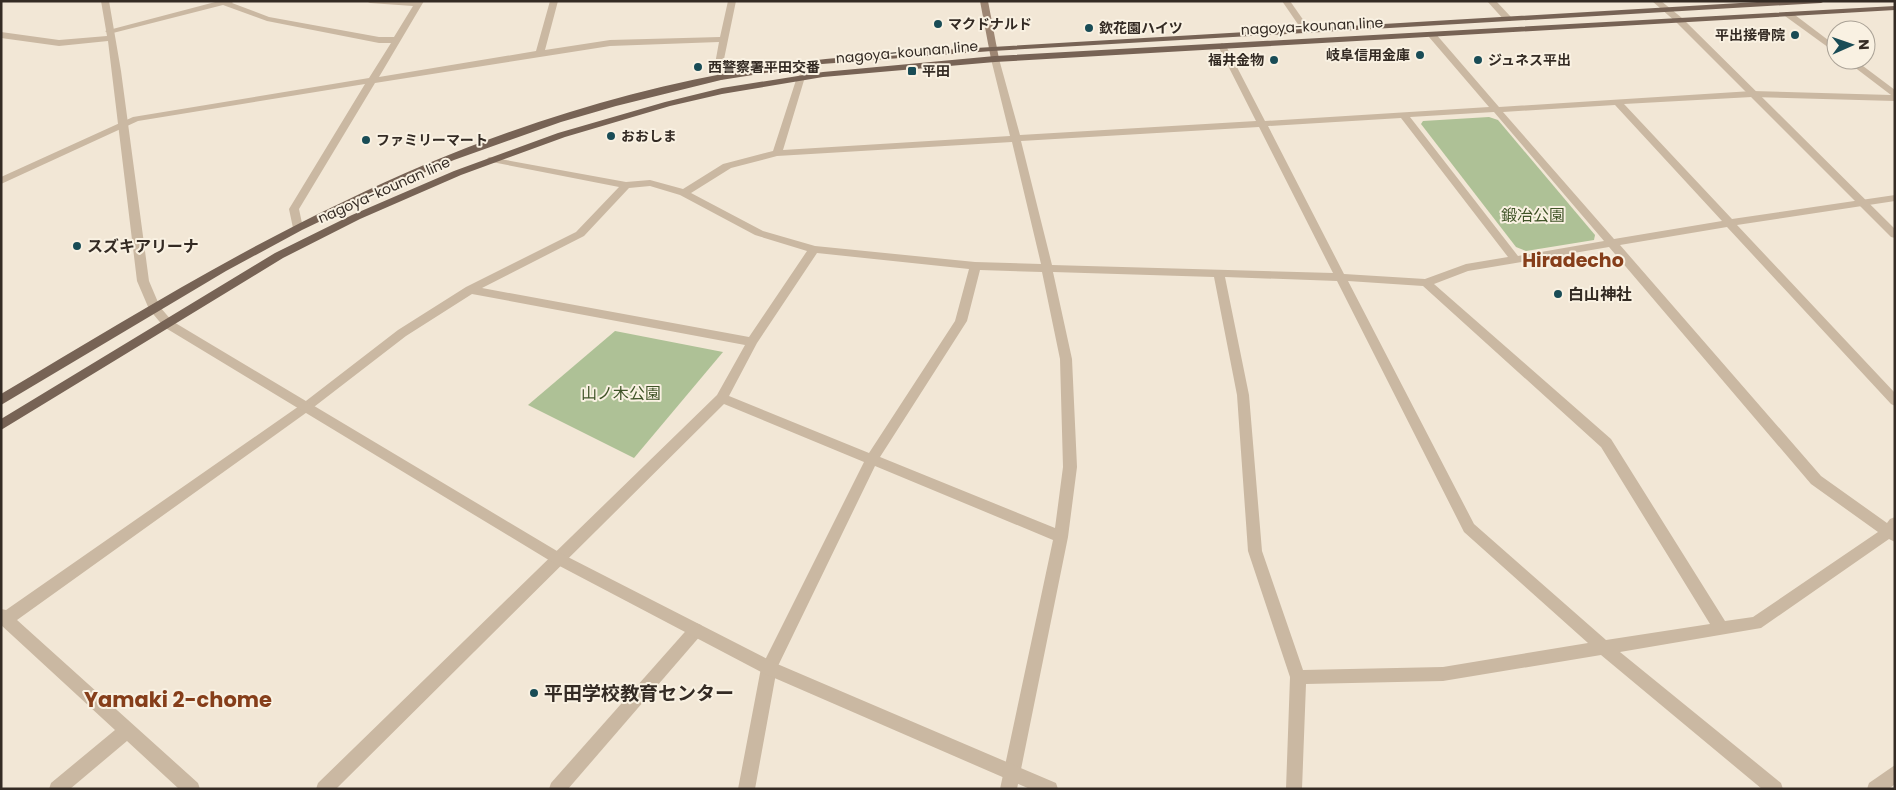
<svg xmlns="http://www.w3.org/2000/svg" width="1896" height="790" font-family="Poppins,'Noto Sans JP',sans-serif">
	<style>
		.green { fill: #aec196 }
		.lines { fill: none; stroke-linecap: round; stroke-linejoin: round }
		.minor { fill: #cab8a2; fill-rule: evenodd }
		.tertiary { fill: #cab8a2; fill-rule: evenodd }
		.secondary { fill: #9d8673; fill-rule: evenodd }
		.primary { fill: #776355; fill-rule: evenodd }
		.poi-dot { fill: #194c56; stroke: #f9f1e2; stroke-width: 2 }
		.labels { text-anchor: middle; stroke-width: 4; stroke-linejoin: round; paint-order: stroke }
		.far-poi-label { font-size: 14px; font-weight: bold; fill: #342b24; stroke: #f9f1e2; text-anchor: start }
		.far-street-label { font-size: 14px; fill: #342b24; stroke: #f9f1e2 }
		.park-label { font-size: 16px; fill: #3f5327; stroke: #f9f1e2 }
		.poi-label { font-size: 16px; font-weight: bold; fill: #342b24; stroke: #f9f1e2; text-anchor: start }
		.quarter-label { font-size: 19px; font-weight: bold; fill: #863e1a; stroke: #f9f1e2 }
		.near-poi-label { font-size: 19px; font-weight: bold; fill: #342b24; stroke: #f9f1e2; text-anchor: start }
		.near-neighbourhood-label { font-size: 21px; font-weight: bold; fill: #863e1a; stroke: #f9f1e2 }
	</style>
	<rect width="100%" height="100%" fill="#f2e7d6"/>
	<!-- green -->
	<g class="green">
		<path d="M1489,117L1498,120L1595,235L1594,240L1526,251L1516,247L1421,124L1423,121Z"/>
		<path d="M615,331L723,352L634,458L528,405Z"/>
	</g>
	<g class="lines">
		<!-- minor -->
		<g class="minor">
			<path d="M219,1H234L232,3L269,17L379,37H394L413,6L370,3L366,1H424L379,77L536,51L550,1H558L545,50L610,40L720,37L728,1H736L723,64L726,77L722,80L718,77L715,64L719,42L610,46L375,83L299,209L303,228L298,231L293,228L289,209L365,84L138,121L1,184V177L133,117L369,78L391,43H379L267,21L223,5L109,34L105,31Z"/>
			<path d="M1282,1H1290L1311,31L1310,33H1304Z"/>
			<path d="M1487,1H1496L1511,17V21H1505Z"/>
			<path d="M1785,12H1791L1836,46V53L1785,16Z"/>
			<path d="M1432,32L1435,33L1499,107L1752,91L1891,95L1845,60H1855L1895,90V101L1752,97L1624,104L1732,219L1895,195V201L1737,225L1895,393V406L1891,404L1727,227L1620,245L1821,476L1887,523L1890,519L1895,517V542L1889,539L1761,628L1620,652L1781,783L1783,789H1762L1601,655L1443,681L1306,684L1302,789H1286L1290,677L1248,551L1237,395L1214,277L1053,272L1072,359L1077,467L1068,537L1017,789H1000L1053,540L875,466L777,668L755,789H738L761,668L864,462L724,404L336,789H316L318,783L717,395L745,345L472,294L406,336L310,410L17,620L198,783L200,789H179L127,741L70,789H49L51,783L115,730L1,625V609L6,610L302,404L398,330L466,287L576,232L619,187L492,162L487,159L489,157L626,182L650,180L683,189L723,164L773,151L797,77L801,74L805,77L783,150L1010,136L991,59L995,56L999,59L1020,135L1256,121L1218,46L1222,43L1226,46L1265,121L1489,107L1429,37V33ZM1615,105L1722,221L1614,239L1503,112ZM1494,112L1604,241L1518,256L1410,117ZM1401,118L1508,257L1466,264L1425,279L1344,274L1268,126ZM1259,127L1333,273L1052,265L1021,141ZM1012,142L1041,264L975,262L815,246L763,231L691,193L731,168L777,156ZM650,186L680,195L755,235L807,251L749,337L482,288L584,236L629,188ZM1609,247L1811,484L1878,532L1753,617L1725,621L1611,439L1434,284L1468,271ZM817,253L969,269L955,321L869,453L729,396L757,343ZM980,270L1042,272L1060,359L1063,467L1055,528L880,457L967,321ZM1225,277L1337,281L1464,532L1588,643L1443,667L1303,670L1262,551L1249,395ZM1348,281L1423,286L1601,447L1710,624L1606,640L1474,524Z"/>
			<path d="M696,623L701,625L704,630L701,635L568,789H549L551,783L691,625Z"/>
		</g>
		<!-- tertiary -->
		<g class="tertiary">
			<path d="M101,1H109L121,71L149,281L160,307L172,321L562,554L775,663L1056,783L1058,789H1030L763,673L552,562L164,327L149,309L137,281L108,41L59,46L1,38V32L59,40L107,36Z"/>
			<path d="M1652,1H1661L1682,18L1895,229V238L1891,237L1676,22Z"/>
			<path d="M1895,765V784L1889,789H1867L1869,783Z"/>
		</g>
		<!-- secondary -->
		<path class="secondary" d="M980,1H988L999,59L998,61L991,59Z"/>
		<!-- primary -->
		<g class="primary">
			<path d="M1774,1H1825L1821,3L992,51L822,64L721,80L616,106L561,122L454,160L402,182L302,230L226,271L1,405V394C114,327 225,258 343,202C472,139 614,91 756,68C800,61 845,57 890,53Z"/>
			<path d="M1895,6V10L995,62L823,77L722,94L670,106L565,137L461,175L360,219L283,258L1,430V419L275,253L352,215L454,171L558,133L665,102L722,88L823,72L995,56Z"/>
		</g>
	</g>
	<!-- markers -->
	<g class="poi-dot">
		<circle cx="938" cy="24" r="5"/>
		<circle cx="1089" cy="28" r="5"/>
		<circle cx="1795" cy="35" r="5"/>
		<circle cx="1420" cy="55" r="5"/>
		<circle cx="1274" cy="60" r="5"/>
		<circle cx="1478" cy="60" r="5"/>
		<circle cx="698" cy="67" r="5"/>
		<rect x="907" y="66" width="10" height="10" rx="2.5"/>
		<circle cx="611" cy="136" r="5"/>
		<circle cx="366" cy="140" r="5"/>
		<circle cx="77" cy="246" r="5"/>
		<circle cx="1558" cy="294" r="5"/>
		<circle cx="534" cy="693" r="5"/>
	</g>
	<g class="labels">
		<!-- far-poi labels -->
		<g class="far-poi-label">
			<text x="948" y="29">マクドナルド</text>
			<text x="1099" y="33">欽花園ハイツ</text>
			<text x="1785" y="40" text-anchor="end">平出接骨院</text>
			<text x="1410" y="60" text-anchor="end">岐阜信用金庫</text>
			<text x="1264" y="65" text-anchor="end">福井金物</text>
			<text x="1488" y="65">ジュネス平出</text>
			<text x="708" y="72">西警察署平田交番</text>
			<text x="922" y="76">平田</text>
			<text x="621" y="141">おおしま</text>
			<text x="376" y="145">ファミリーマート</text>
		</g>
		<!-- far-street labels -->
		<g class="far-street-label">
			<text transform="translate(1312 26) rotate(-3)" y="5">nagoya-kounan line</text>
			<text transform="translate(907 52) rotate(-5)" y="5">nagoya-kounan line</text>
			<text transform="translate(384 190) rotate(-24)" y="5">nagoya-kounan line</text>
		</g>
		<!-- park labels -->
		<g class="park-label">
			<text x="1533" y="221">鍛冶公園</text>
			<text x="621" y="399">山ノ木公園</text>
		</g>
		<!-- poi labels -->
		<g class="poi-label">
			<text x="87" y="252">スズキアリーナ</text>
			<text x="1568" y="300">白山神社</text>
		</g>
		<!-- quarter labels -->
		<g class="quarter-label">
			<text x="1573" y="267">Hiradecho</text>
		</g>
		<!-- near-poi labels -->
		<g class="near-poi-label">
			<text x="544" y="700">平田学校教育センター</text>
		</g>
		<!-- near-neighbourhood labels -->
		<g class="near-neighbourhood-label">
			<text x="178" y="707">Yamaki 2-chome</text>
		</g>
	</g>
	<!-- border -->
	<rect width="1896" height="790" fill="none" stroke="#342b24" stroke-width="5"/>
	<!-- north arrow -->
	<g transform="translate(1851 45) rotate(88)"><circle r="24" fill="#f9f1e2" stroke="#aaa296"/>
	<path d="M0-4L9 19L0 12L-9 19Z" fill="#194c56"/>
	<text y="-8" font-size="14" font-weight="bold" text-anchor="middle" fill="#342b24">N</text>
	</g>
</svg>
